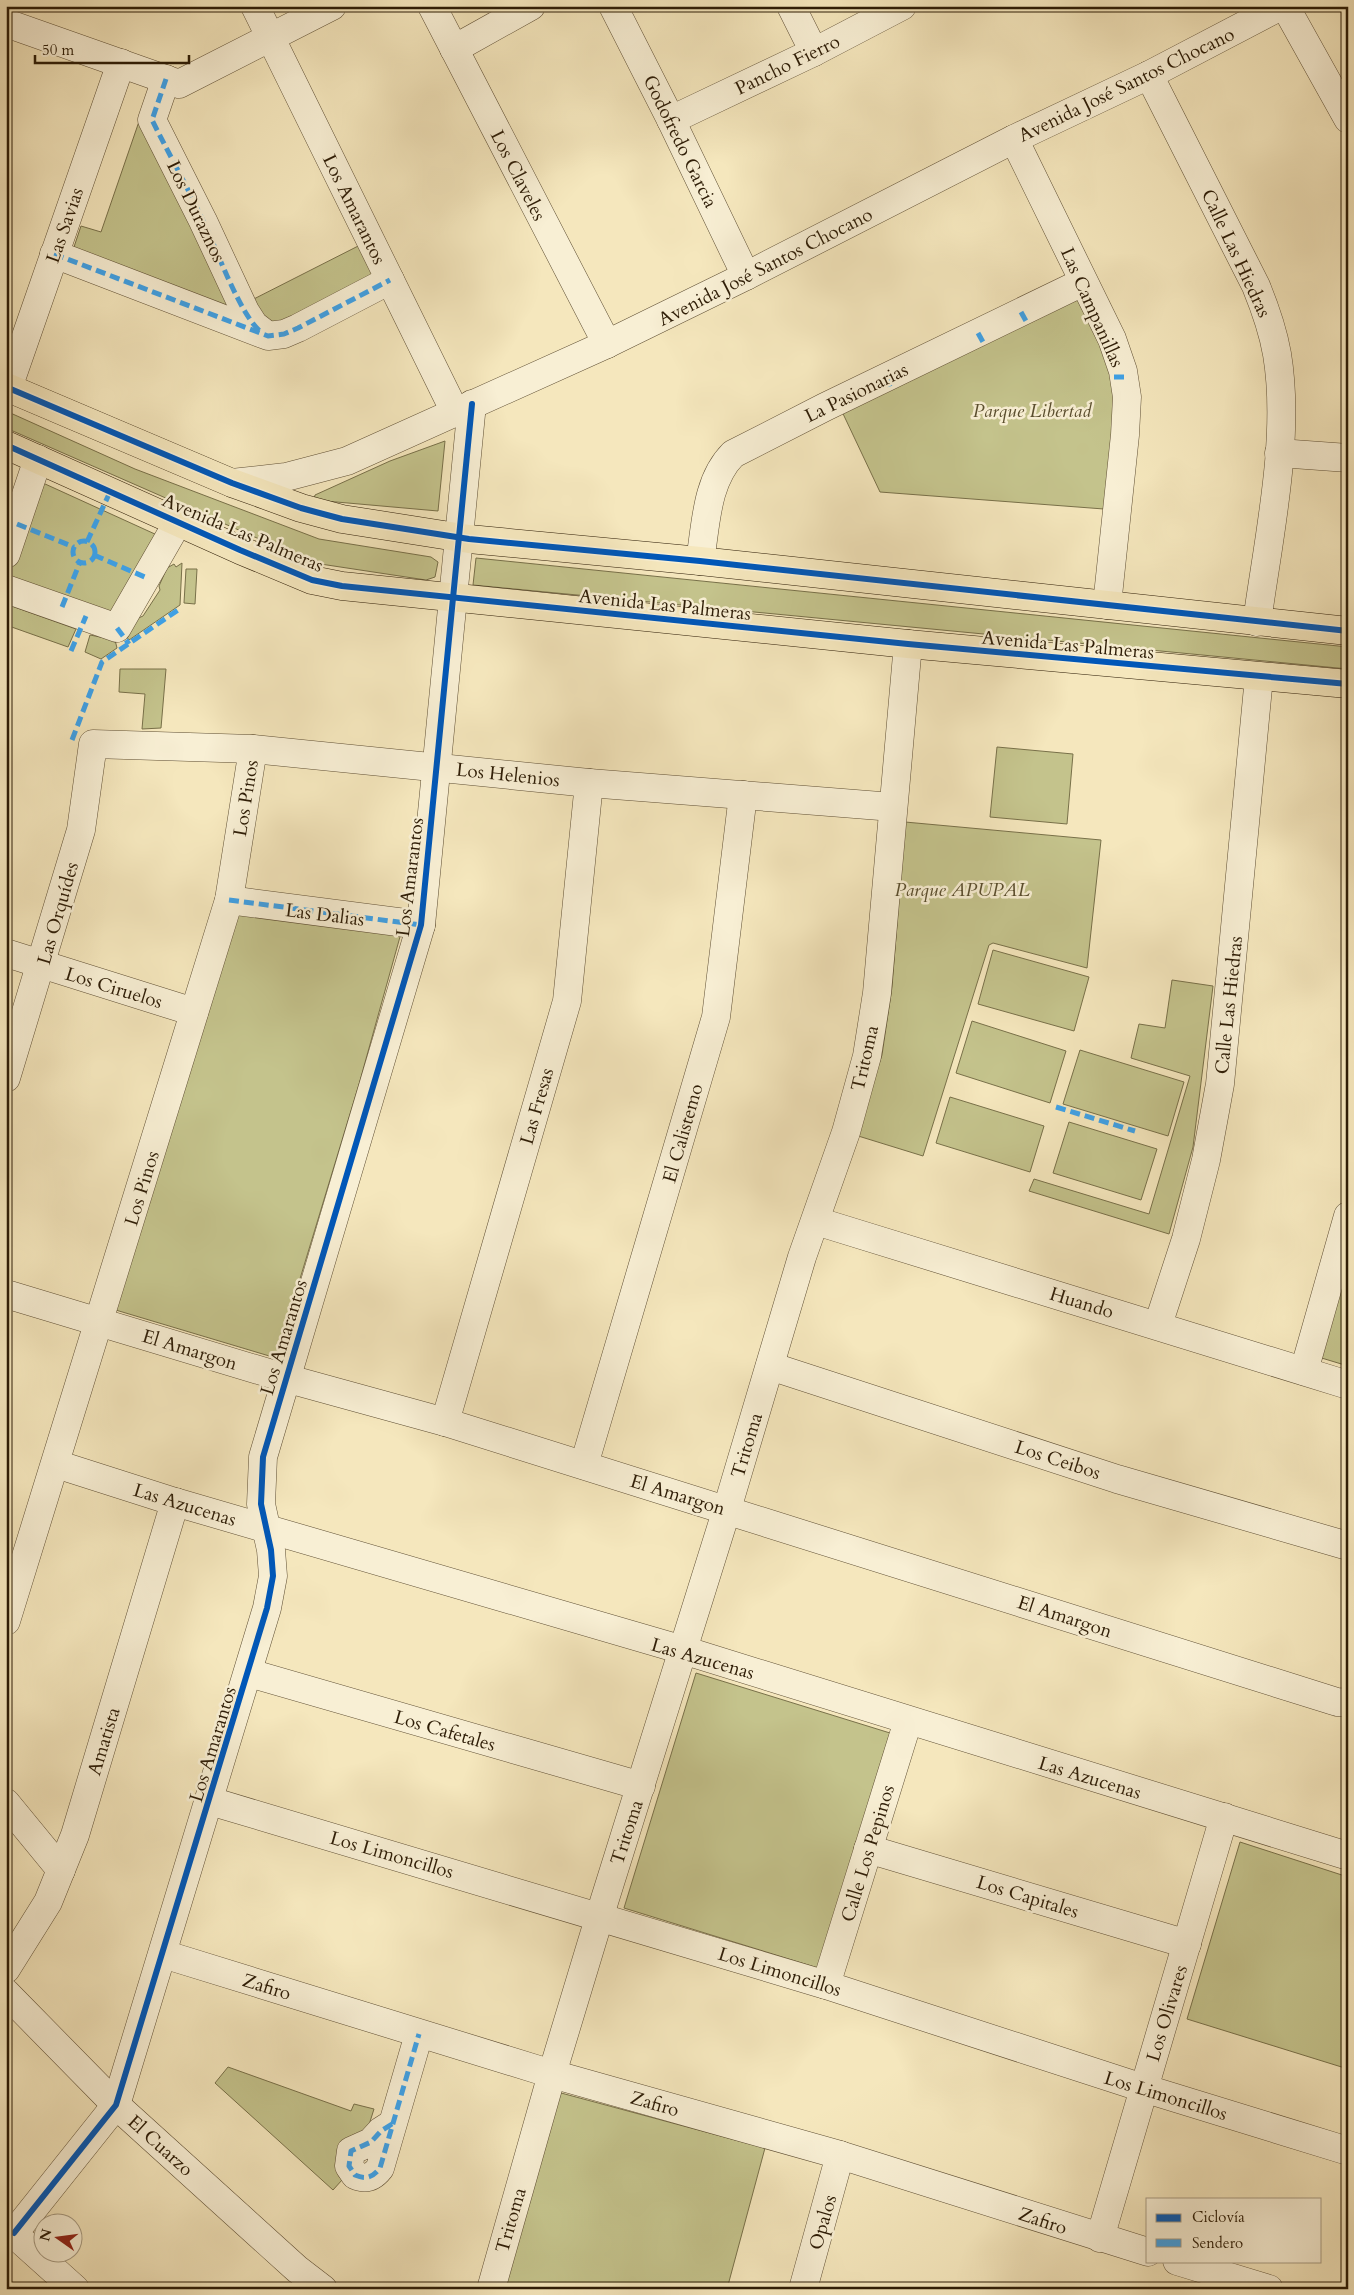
<svg xmlns="http://www.w3.org/2000/svg" width="1354" height="2295" font-family="Cardo,serif">
	<style>
		.green { fill: #c4c38c; stroke: #787049 }
		.lines { fill: none; stroke-linecap: round; stroke-linejoin: round }
		.minor-casing { stroke: #5f4f34; stroke-width: 29 }
		.major-casing { stroke: #2d1c06; stroke-width: 29 }
		.minor { stroke: #f8efd4; stroke-width: 28 }
		.major { stroke: #f5e7bd; stroke-width: 28 }
		.quiet { stroke: #3ea2e9; stroke-width: 5; stroke-dasharray: 10 5; stroke-linecap: butt }
		.cycleway-casing { stroke: #f8efd4; stroke-width: 9 }
		.cycleway { stroke: #0057b8; stroke-width: 6 }
		.labels { text-anchor: middle; stroke-width: 5; stroke-linejoin: round; paint-order: stroke }
		.street-label { font-size: 19px; fill: #2d1c06; stroke: #f8efd4 }
		.park-label { font-size: 19px; font-style: italic; fill: #5a4e2e; stroke: #f8efd4 }
	</style>
	<rect width="100%" height="100%" fill="#f5e7bd"/>
	<filter id="stains"><feTurbulence type="fractalNoise" baseFrequency=".004" numOctaves="4"/><feColorMatrix values="0 0 0 0 .2 0 0 0 0 .09 0 0 0 0 .02 0 0 0 .5 -.17"/></filter>
	<radialGradient id="worn" r=".72"><stop offset=".6" stop-color="#630" stop-opacity="0"/><stop offset="1" stop-color="#630" stop-opacity=".3"/></radialGradient>
	<!-- green -->
	<g class="green">
		<path d="M155,75L152,120L242,305L370,240L390,280L284,334L70,259L81,226L101,232Z"/>
		<path d="M1083,282L1112,339L1117,510L880,492L837,401Z"/>
		<path d="M6,411L135,469L319,539L431,557L438,562L435,577L426,580L314,563L6,428Z"/>
		<path d="M445,441L438,511L314,500L315,495L390,461Z"/>
		<path d="M32,478L168,540L117,628L6,589V554Z"/>
		<path d="M476,558L1348,647V669L473,585Z"/>
		<path d="M182,563L180,605L129,640L123,632L132,621L143,616L160,590L159,586L167,568L174,564L176,567Z"/>
		<path d="M186,569H197L195,604L184,603Z"/>
		<path d="M6,604L76,629L68,647L6,625Z"/>
		<path d="M90,635L115,640L117,648L101,659L85,652Z"/>
		<path d="M120,669H166L161,728L142,729L145,694L119,692Z"/>
		<path d="M997,747L1073,754L1067,824L990,817Z"/>
		<path d="M905,822L1101,840L1087,968L993,943L989,945L923,1156L855,1135L882,1055L892,987Z"/>
		<path d="M233,906L403,926L359,1084L276,1358L109,1308Z"/>
		<path d="M993,950L1089,977L1074,1031L978,1004Z"/>
		<path d="M1172,980L1213,986L1193,1147L1169,1234L1029,1191L1034,1179L1149,1214L1190,1076L1131,1058L1139,1024L1165,1028Z"/>
		<path d="M972,1021L1066,1051L1050,1103L956,1073Z"/>
		<path d="M1080,1050L1184,1082L1168,1136L1063,1104Z"/>
		<path d="M950,1097L1044,1126L1030,1172L936,1143Z"/>
		<path d="M1069,1122L1157,1149L1141,1200L1053,1173Z"/>
		<path d="M1348,1252V1366L1315,1356Z"/>
		<path d="M696,1673L890,1733L818,1968L624,1908Z"/>
		<path d="M1240,1842L1348,1877V2069L1187,2019Z"/>
		<path d="M228,2067L351,2111L354,2104L374,2109L368,2128L338,2175L342,2180L333,2190L215,2083Z"/>
		<path d="M550,2090L765,2148L727,2289H496Z"/>
	</g>
	<g class="lines">
		<defs>
			<g id="minor">
				<path d="M255,6L455,412"/>
				<path d="M432,6L607,344"/>
				<path d="M613,6L671,120L746,276"/>
				<path d="M791,6L814,52"/>
				<path d="M1285,6L1348,119"/>
				<path d="M6,23L179,84L332,6"/>
				<path d="M454,49L531,6"/>
				<path d="M1149,75L1256,286C1265,308 1273,331 1277,354C1291,437 1268,540 1257,622"/>
				<path d="M166,79L152,120L203,221L245,311L254,325L267,335"/>
				<path d="M671,120L814,52L902,6"/>
				<path d="M1014,139L1112,339L1123,371L1127,397L1125,435L1107,605"/>
				<path d="M54,254L268,336L284,334L298,328L390,280"/>
				<path d="M8,388L121,63"/>
				<path d="M1279,453L1348,458"/>
				<path d="M232,483L286,477L347,461L607,344L746,276L1014,139L1149,75L1281,6"/>
				<path d="M6,554L38,459"/>
				<path d="M700,561C706,525 706,481 733,454L825,407L1083,282"/>
				<path d="M6,589L117,628L178,522"/>
				<path d="M229,900L421,925"/>
				<path d="M6,953L194,1012"/>
				<path d="M6,1078L81,830L93,744L253,749L589,783L893,807"/>
				<path d="M816,1221L1348,1385"/>
				<path d="M6,1294L285,1378L445,1422L1337,1702L1348,1703"/>
				<path d="M1158,1325L1186,1239L1206,1160L1220,1084L1259,677"/>
				<path d="M770,1366L1117,1479L1348,1546"/>
				<path d="M1304,1371L1348,1216"/>
				<path d="M445,1422L567,1001L589,783"/>
				<path d="M56,1464L175,1502L683,1650L1348,1856"/>
				<path d="M584,1465L716,1017L743,795"/>
				<path d="M6,1621L229,900L253,749"/>
				<path d="M249,1673L641,1786"/>
				<path d="M210,1801L826,1985L1143,2088L1348,2151"/>
				<path d="M6,1803L61,1870"/>
				<path d="M868,1849L1187,1944"/>
				<path d="M163,1954L552,2074L840,2155L1148,2252"/>
				<path d="M6,1969L48,1902L75,1835L175,1502"/>
				<path d="M826,1985L908,1721"/>
				<path d="M6,1993L116,2105L297,2269L323,2289"/>
				<path d="M392,2124L381,2131L371,2142L351,2151L349,2166L355,2175C366,2180 373,2177 380,2168L419,2034"/>
				<path d="M6,2227L75,2289"/>
				<path d="M14,2233L116,2105L267,1608L273,1576L271,1550L261,1504L263,1457L421,925L472,404"/>
				<path d="M1100,2238L1224,1817"/>
				<path d="M1177,2261L1269,2289"/>
				<path d="M491,2289L552,2074L604,1902L727,1509L802,1257L846,1132L867,1056L877,993L908,644"/>
				<path d="M803,2289L840,2155"/>
			</g>
			<g id="major">
				<path d="M6,387L232,483L301,508L342,519L469,539L700,561L1348,631"/>
				<path d="M6,445L240,550L312,580L342,586L908,644L1348,684"/>
			</g>
		</defs>
		<!-- minor casing -->
		<use href="#minor" class="minor-casing"/>
		<!-- major casing -->
		<use href="#major" class="major-casing"/>
		<!-- minor -->
		<use href="#minor" class="minor"/>
		<!-- major -->
		<use href="#major" class="major"/>
		<!-- quiet -->
		<g class="quiet">
			<path d="M166,79L152,120C169,154 188,188 204,223C217,250 240,315 261,332"/>
			<path d="M54,254L268,336L284,334L298,328L390,280"/>
			<path d="M1021,312L1026,321"/>
			<path d="M978,333L983,342"/>
			<path d="M887,377L890,387"/>
			<path d="M1114,377H1124"/>
			<path d="M17,524L74,547"/>
			<circle cx="84" cy="552" r="11"/>
			<path d="M87,542L110,492"/>
			<path d="M94,555L147,578"/>
			<path d="M62,607L80,562"/>
			<path d="M117,628L129,644"/>
			<path d="M71,651L86,616"/>
			<path d="M72,740L102,662L178,610"/>
			<path d="M229,900L421,925"/>
			<path d="M1056,1107L1135,1131"/>
			<path d="M392,2124L381,2131L371,2142L351,2151L349,2166L355,2175C366,2180 373,2177 380,2168L419,2034"/>
		</g>
		<defs>
			<g id="cycleway">
				<path d="M6,387L232,483L301,508L342,519L469,539L700,561L1348,631"/>
				<path d="M6,445L240,550L312,580L342,586L908,644L1348,684"/>
				<path d="M14,2233L116,2105L267,1608L273,1576L271,1550L261,1504L263,1457L421,925L472,404"/>
			</g>
		</defs>
		<!-- cycleway casing -->
		<use href="#cycleway" class="cycleway-casing"/>
		<!-- cycleway -->
		<use href="#cycleway" class="cycleway"/>
	</g>
	<g class="labels">
		<!-- street labels -->
		<g class="street-label">
			<text transform="translate(787 64) rotate(-26)" y="7">Pancho Fierro</text>
			<text transform="translate(1126 84) rotate(-26)" y="7">Avenida José Santos Chocano</text>
			<text transform="translate(681 141) rotate(64)" y="7">Godofredo Garcia</text>
			<text transform="translate(519 175) rotate(63)" y="7">Los Claveles</text>
			<text transform="translate(355 209) rotate(64)" y="7">Los Amarantos</text>
			<text transform="translate(197 211) rotate(64)" y="7">Los Duraznos</text>
			<text transform="translate(64 225) rotate(-71)" y="7">Las Savias</text>
			<text transform="translate(1237 253) rotate(65)" y="7">Calle Las Hiedras</text>
			<text transform="translate(765 266) rotate(-27)" y="7">Avenida José Santos Chocano</text>
			<text transform="translate(1093 307) rotate(66)" y="7">Las Campanillas</text>
			<text transform="translate(856 392) rotate(-26)" y="7">La Pasionarias</text>
			<text transform="translate(243 532) rotate(23)" y="7">Avenida Las Palmeras</text>
			<text transform="translate(665 604) rotate(6)" y="7">Avenida Las Palmeras</text>
			<text transform="translate(1068 644) rotate(5)" y="7">Avenida Las Palmeras</text>
			<text transform="translate(508 774) rotate(6)" y="7">Los Helenios</text>
			<text transform="translate(245 798) rotate(-81)" y="7">Los Pinos</text>
			<text transform="translate(409 877) rotate(-83)" y="7">Los Amarantos</text>
			<text transform="translate(57 913) rotate(-74)" y="7">Las Orquídes</text>
			<text transform="translate(325 914) rotate(7)" y="7">Las Dalias</text>
			<text transform="translate(114 987) rotate(17)" y="7">Los Ciruelos</text>
			<text transform="translate(1228 1005) rotate(-84)" y="7">Calle Las Hiedras</text>
			<text transform="translate(864 1058) rotate(-77)" y="7">Tritoma</text>
			<text transform="translate(536 1106) rotate(-74)" y="7">Las Fresas</text>
			<text transform="translate(682 1133) rotate(-74)" y="7">El Calistemo</text>
			<text transform="translate(141 1188) rotate(-73)" y="7">Los Pinos</text>
			<text transform="translate(1082 1302) rotate(17)" y="7">Huando</text>
			<text transform="translate(283 1337) rotate(-73)" y="7">Los Amarantos</text>
			<text transform="translate(190 1349) rotate(17)" y="7">El Amargon</text>
			<text transform="translate(746 1445) rotate(-73)" y="7">Tritoma</text>
			<text transform="translate(1058 1459) rotate(18)" y="7">Los Ceibos</text>
			<text transform="translate(678 1494) rotate(17)" y="7">El Amargon</text>
			<text transform="translate(185 1504) rotate(17)" y="7">Las Azucenas</text>
			<text transform="translate(1065 1616) rotate(18)" y="7">El Amargon</text>
			<text transform="translate(703 1658) rotate(16)" y="7">Las Azucenas</text>
			<text transform="translate(445 1730) rotate(16)" y="7">Los Cafetales</text>
			<text transform="translate(103 1741) rotate(-73)" y="7">Amatista</text>
			<text transform="translate(212 1744) rotate(-73)" y="7">Los Amarantos</text>
			<text transform="translate(1090 1777) rotate(17)" y="7">Las Azucenas</text>
			<text transform="translate(626 1832) rotate(-72)" y="7">Tritoma</text>
			<text transform="translate(867 1853) rotate(-73)" y="7">Calle Los Pepinos</text>
			<text transform="translate(392 1854) rotate(16)" y="7">Los Limoncillos</text>
			<text transform="translate(1028 1896) rotate(17)" y="7">Los Capitales</text>
			<text transform="translate(780 1971) rotate(17)" y="7">Los Limoncillos</text>
			<text transform="translate(267 1986) rotate(17)" y="7">Zafiro</text>
			<text transform="translate(1166 2013) rotate(-73)" y="7">Los Olivares</text>
			<text transform="translate(1166 2095) rotate(17)" y="7">Los Limoncillos</text>
			<text transform="translate(655 2103) rotate(16)" y="7">Zafiro</text>
			<text transform="translate(161 2145) rotate(42)" y="7">El Cuarzo</text>
			<text transform="translate(510 2220) rotate(-74)" y="7">Tritoma</text>
			<text transform="translate(1043 2220) rotate(18)" y="7">Zafiro</text>
			<text transform="translate(822 2222) rotate(-74)" y="7">Opalos</text>
		</g>
		<!-- park labels -->
		<g class="park-label">
			<text x="1032" y="417">Parque Libertad</text>
			<text x="962" y="896">Parque APUPAL</text>
		</g>
	</g>
	<!-- margin -->
	<rect width="1354" height="2295" fill="none" stroke="#f5e7bd" stroke-width="25"/>
	<rect x="8" y="8" width="1339" height="2280" fill="none" stroke="#2d1c06" stroke-width="2.5"/>
	<rect x="12" y="12" width="1329" height="2270" fill="none" stroke="#2d1c06"/>
	<!-- legend -->
	<rect x="1146" y="2198" width="175" height="65" fill="#f8efd4" stroke="#a79b82"/>
	<rect x="1156" y="2214" width="25" height="8" fill="#0057b8" stroke="#a79b82"/>
	<text x="1192" y="2222" font-size="15" fill="#2d1c06">Ciclovía</text>
	<rect x="1156" y="2239" width="25" height="8" fill="#3ea2e9" stroke="#a79b82"/>
	<text x="1192" y="2248" font-size="15" fill="#2d1c06">Sendero</text>
	<!-- north arrow -->
	<g transform="translate(58 2238) rotate(284)"><circle r="24" fill="#f8efd4" stroke="#a79b82"/>
	<path d="M0-4L9 19L0 12L-9 19Z" fill="#8f2418"/>
	<text y="-8" font-size="14" font-weight="bold" text-anchor="middle" fill="#2d1c06">N</text>
	</g>
	<!-- scale -->
	<path d="M35 55v8h154v-8" fill="none" stroke="#2d1c06" stroke-width="2.5"/>
	<text x="42" y="55" font-size="15" fill="#2d1c06" stroke="#f8efd4" stroke-width="4" paint-order="stroke">50 m</text>
	<rect width="100%" height="100%" filter="url(#stains)"/>
	<rect width="100%" height="100%" fill="url(#worn)"/>
</svg>
